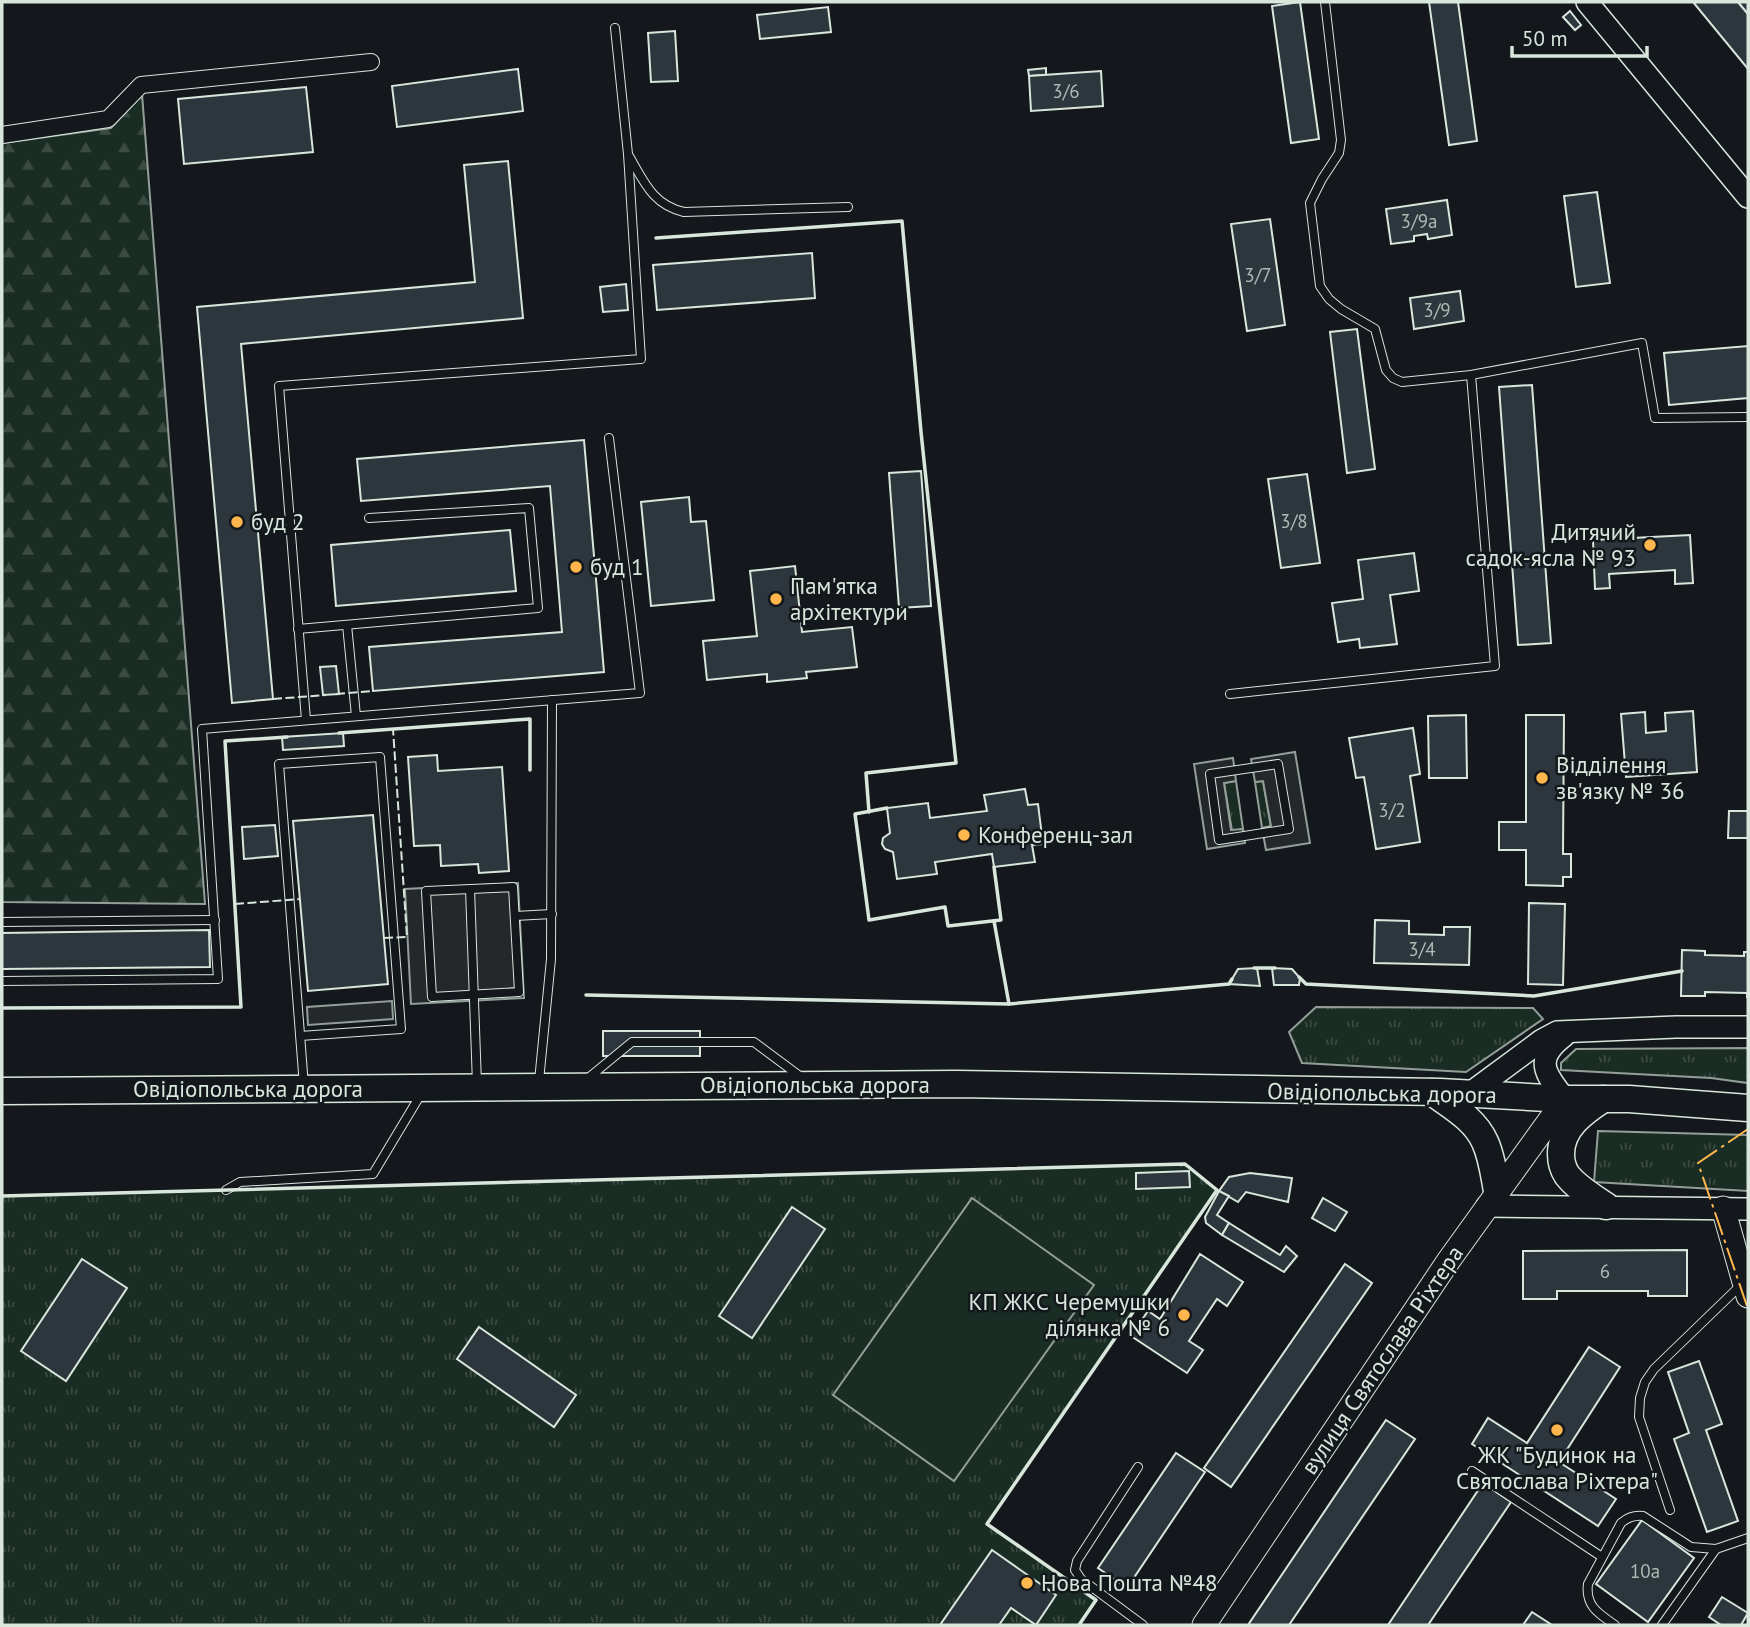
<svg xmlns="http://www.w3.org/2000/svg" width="1750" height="1627" font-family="'PT Sans',sans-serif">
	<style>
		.grass { fill: url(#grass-tufts); stroke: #939e99; stroke-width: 2 }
		.forest { fill: url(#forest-firs); stroke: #939e99; stroke-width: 2 }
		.pitch { fill: #1a2d24; stroke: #939e99; stroke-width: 2 }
		.parking { fill: #24282b; stroke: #939e99; stroke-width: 2 }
		.building { fill: #2c363c; stroke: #d8e6dc; stroke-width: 2 }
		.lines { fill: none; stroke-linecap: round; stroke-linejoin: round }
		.service-casing { stroke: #d8e6dc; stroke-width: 10 }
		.minor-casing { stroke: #d8e6dc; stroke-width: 18 }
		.tertiary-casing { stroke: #d8e6dc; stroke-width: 24 }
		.secondary-casing { stroke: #d8e6dc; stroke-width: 25 }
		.primary-casing { stroke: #d8e6dc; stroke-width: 29 }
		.service { stroke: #14181c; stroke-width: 8 }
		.minor { stroke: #14181c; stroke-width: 16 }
		.tertiary { stroke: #14181c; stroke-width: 21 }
		.secondary { stroke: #14181c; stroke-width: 23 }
		.primary { stroke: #14181c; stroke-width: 26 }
		.fence { stroke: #d8e6dc; stroke-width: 2; stroke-dasharray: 9 3.5; stroke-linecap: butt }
		.wall { stroke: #d8e6dc; stroke-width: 3.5 }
		.power { stroke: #ffb74d; stroke-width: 2; stroke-dasharray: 24 5 3.5 5; stroke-linecap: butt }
		.poi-dot { fill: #ffb74d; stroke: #14181c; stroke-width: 2.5 }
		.labels { text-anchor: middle; stroke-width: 5; stroke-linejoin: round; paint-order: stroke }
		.number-label { font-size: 19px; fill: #adbab4 }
		.poi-label { font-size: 23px; fill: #d8e6dc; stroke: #14181c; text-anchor: start }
		.street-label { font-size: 23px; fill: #d8e6dc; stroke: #14181c }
	</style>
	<defs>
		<pattern id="grass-tufts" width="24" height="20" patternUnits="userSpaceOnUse" patternTransform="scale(1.75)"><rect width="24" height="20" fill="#1a2d24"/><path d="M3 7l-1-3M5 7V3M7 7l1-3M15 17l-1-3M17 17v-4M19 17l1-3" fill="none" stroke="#3b4b43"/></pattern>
		<pattern id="forest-firs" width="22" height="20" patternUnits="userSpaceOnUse" patternTransform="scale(1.75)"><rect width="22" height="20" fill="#1a2d24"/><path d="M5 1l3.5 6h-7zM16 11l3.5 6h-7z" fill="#3b4b43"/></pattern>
	</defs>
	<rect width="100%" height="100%" fill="#14181c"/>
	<!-- grass -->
	<g class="grass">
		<path d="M1236,781L1243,829L1232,831L1224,783Z"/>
		<path d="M1263,781L1271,827L1262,828L1255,782Z"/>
		<path d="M1316,1007L1533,1008L1543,1019L1466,1072L1302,1063L1289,1032Z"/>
		<path d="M1748,1048V1083L1711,1078L1561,1070V1063L1576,1049Z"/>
		<path d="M1598,1131L1748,1135V1191L1594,1182Z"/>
		<path d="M1185,1164L1217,1190L987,1524L1096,1600L1079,1625H2V1196Z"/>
	</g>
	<!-- forest -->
	<path class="forest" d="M142,94L205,904L2,902V143L111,128Z"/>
	<!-- pitch -->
	<path class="pitch" d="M972,1198L1094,1285L954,1481L833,1395Z"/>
	<!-- parking -->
	<g class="parking">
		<path d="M1295,752L1310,843L1266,850L1262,828L1271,826L1263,781L1255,782L1251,759Z"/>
		<path d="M1233,758L1236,781L1224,783L1231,830L1243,829L1245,843L1207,849L1194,764Z"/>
		<path d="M518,883L524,998L411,1004L405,889Z"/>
		<path d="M392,1001L393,1019L308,1025L307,1007Z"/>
	</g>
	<!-- building -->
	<g class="building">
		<path d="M1300,2L1319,139L1291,143L1272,6Z"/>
		<path d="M1429,2H1458L1477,141L1449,145Z"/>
		<path d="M1693,2H1738L1748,14V69Z"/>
		<path d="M1738,2H1748V14Z"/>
		<path d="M828,7L831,32L760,39L757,15Z"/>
		<path d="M1570,11L1581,25L1575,30L1563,17Z"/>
		<path d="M675,31L678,81L651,82L648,33Z"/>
		<path d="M1046,68V75L1029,76L1028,70Z"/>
		<path d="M518,69L523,111L397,127L392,86Z"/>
		<path d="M1101,71L1103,106L1031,111L1029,76Z"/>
		<path d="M306,87L313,152L184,164L178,99Z"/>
		<path d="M508,161L523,318L241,344L273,699L232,703L197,307L475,282L464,165Z"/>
		<path d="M1597,192L1610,283L1576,287L1564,196Z"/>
		<path d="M1447,200L1452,235L1428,239L1427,234L1414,236V241L1391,244L1386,209Z"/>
		<path d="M1270,219L1285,325L1247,331L1231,224Z"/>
		<path d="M812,253L815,298L657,310L653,265Z"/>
		<path d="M626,284L628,310L603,312L600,287Z"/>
		<path d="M1460,291L1464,321L1414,329L1410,298Z"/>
		<path d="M1357,329L1375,469L1347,473L1330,332Z"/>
		<path d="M1748,346V398L1669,405L1664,353Z"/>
		<path d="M1532,385L1551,643L1518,645L1499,387Z"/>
		<path d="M584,440L604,672L373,691L369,647L562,632L550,486L361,501L357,459Z"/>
		<path d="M921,471L931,606L899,608L889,473Z"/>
		<path d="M1307,474L1320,563L1281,568L1268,479Z"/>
		<path d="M689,497L691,522L706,521L714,600L651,606L641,502Z"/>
		<path d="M510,530L516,591L336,606L331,545Z"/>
		<path d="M1690,535L1693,583L1675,584V570L1609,574L1610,588L1595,589L1593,540Z"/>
		<path d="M1414,553L1419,591L1390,595L1397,644L1360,648L1359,639L1338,642L1332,603L1363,599L1358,560Z"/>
		<path d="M795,566L802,632L852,627L857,667L806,672L807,678L767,682V674L707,680L703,641L757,636L750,571Z"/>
		<path d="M336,666L339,694L323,695L320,667Z"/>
		<path d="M1693,711L1697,772L1626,777L1621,714L1645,712L1646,733L1666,731L1665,713Z"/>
		<path d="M1466,715L1467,778H1429L1428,716Z"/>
		<path d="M1526,715H1564L1563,854H1571V877H1563V886L1526,885V850H1499V822H1526Z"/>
		<path d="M1413,728L1420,774L1410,776L1420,842L1376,849L1364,777L1356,778L1349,738Z"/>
		<path d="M343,733L344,746L283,750L282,737Z"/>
		<path d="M437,755L438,771L502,767L509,871L479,873L478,864L441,866L440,845L414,846L408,757Z"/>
		<path d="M1025,789L1028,805L1038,804L1043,844L1032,845L1035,862L994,867L992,854L935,862L937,874L897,879L893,852L885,849L882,844L883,838L890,833L887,808L928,803L930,818L987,811L984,795Z"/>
		<path d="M1748,806V866V838H1728L1729,811H1748Z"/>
		<path d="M373,815L388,984L308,991L293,821Z"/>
		<path d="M275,825L278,856L244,859L242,827Z"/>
		<path d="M1529,903L1565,904L1563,985L1528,984Z"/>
		<path d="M1375,920L1409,921V934L1444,935V927H1470L1469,965L1374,963Z"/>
		<path d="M209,930L210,967L2,969V933Z"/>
		<path d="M1682,950L1705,951V955L1744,956V952H1748V997H1747V993L1705,992V996H1681Z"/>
		<path d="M1257,968L1260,986L1229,984L1238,969Z"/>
		<path d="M1272,968L1292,969L1300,978L1299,985H1274Z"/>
		<rect x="603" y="1031" width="97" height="25"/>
		<path d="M1189,1171L1190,1187L1136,1189V1173Z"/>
		<path d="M1250,1173L1292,1178L1288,1202L1246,1192L1238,1202L1219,1191L1229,1177Z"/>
		<path d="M1219,1191L1229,1196L1217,1215L1229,1223L1222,1235L1206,1223L1205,1217Z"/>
		<path d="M1323,1198L1347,1212L1335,1231L1312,1218Z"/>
		<path d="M792,1207L825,1229L752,1338L719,1316Z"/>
		<path d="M1229,1223L1280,1255L1286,1246L1297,1256L1284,1272L1222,1235Z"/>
		<path d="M1687,1250V1296H1648V1291H1557V1299H1523V1251Z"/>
		<path d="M1200,1254L1243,1282L1227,1306L1217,1299L1189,1341L1203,1350L1187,1373L1131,1336L1148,1311L1160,1319Z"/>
		<path d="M82,1259L127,1288L66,1381L21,1351Z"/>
		<path d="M1345,1264L1372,1283L1231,1487L1204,1468Z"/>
		<path d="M479,1327L576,1395L554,1427L457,1359Z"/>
		<path d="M1589,1347L1620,1367L1559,1462L1616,1499L1598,1526L1472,1444L1488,1418L1527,1443Z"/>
		<path d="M1699,1361L1722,1424L1706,1430L1738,1521L1707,1532L1674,1439L1689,1433L1668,1372Z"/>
		<path d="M1386,1420L1415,1439L1289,1625H1248Z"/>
		<path d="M1176,1453L1205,1472L1127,1588L1098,1568Z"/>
		<path d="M1483,1483L1511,1502L1428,1625H1388Z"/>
		<path d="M1642,1520L1694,1558L1648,1622L1596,1584Z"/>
		<path d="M992,1550L1056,1595L1036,1625L1011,1608L999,1625H940Z"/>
		<path d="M1722,1597L1748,1613L1741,1625H1721L1709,1617Z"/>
		<path d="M1532,1612L1552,1625H1523Z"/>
	</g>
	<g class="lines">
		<defs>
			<g id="service">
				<path d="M1325,2L1341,140L1339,153L1322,179L1310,203L1320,286L1329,299L1341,309L1375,329L1386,370L1393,378L1402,382L1471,375L1642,343L1655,418L1748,417"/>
				<path d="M629,156C644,182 653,205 684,212L848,207"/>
				<path d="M347,625L356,716"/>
				<path d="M298,629L538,608L529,508L369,518"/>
				<path d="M1230,694L1495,666L1471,375"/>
				<path d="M306,720L279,386L641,359L628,154L615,28"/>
				<path d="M1278,764L1289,829L1219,840L1210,774Z"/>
				<path d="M513,887L519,992L432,997L426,891Z"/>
				<path d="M470,889L477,1084"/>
				<path d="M515,916L552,914"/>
				<path d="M2,922L215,920"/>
				<path d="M2,981L218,979L202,729L640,693L609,438"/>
				<path d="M300,1036L401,1029L380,757L279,764L304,1086"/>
				<path d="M587,1079L632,1042H754L801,1077"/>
				<path d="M539,1081L551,959L552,700"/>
				<path d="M226,1190L240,1182L373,1174L421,1094"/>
				<path d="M1138,1467L1077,1561L1075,1570L1081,1579L1143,1625"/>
				<path d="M1472,1471L1602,1557"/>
				<path d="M1670,1510L1639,1417L1640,1398L1645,1382L1654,1369L1742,1284"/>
				<path d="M1615,1625C1599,1614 1585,1606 1588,1584L1621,1523C1628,1517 1634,1515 1643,1516L1691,1547L1716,1549L1748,1538"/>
				<path d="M1662,1625L1716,1549"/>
			</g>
			<path id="minor" d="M2,135L108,119L141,85L371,62"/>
			<g id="tertiary">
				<path d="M1587,2L1748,197"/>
				<path d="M1564,1036C1534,1059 1544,1073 1565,1099"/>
				<path d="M1469,1094L1542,1040L1557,1032L1676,1027H1748"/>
				<path d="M1487,1206L1748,1209"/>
			</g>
			<g id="secondary">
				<path d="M1723,1208L1748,1296"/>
				<path d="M1204,1625L1449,1260L1565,1099"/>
			</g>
			<g id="primary">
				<path d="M2,1091L956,1084L1440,1092L1565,1099H1629L1748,1108"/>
				<path d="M1432,1092C1451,1106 1475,1119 1485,1142C1492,1157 1494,1175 1497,1191"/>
				<path d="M1603,1099C1583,1112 1561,1128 1561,1154C1561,1161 1563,1169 1567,1175C1577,1188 1593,1197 1606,1206"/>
			</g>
		</defs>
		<!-- service casing -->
		<use href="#service" class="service-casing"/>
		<!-- minor casing -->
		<use href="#minor" class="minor-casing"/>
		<!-- tertiary casing -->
		<use href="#tertiary" class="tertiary-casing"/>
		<!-- secondary casing -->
		<use href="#secondary" class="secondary-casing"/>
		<!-- primary casing -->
		<use href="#primary" class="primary-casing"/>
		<!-- service -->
		<use href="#service" class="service"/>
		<!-- minor -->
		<use href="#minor" class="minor"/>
		<!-- tertiary -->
		<use href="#tertiary" class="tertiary"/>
		<!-- secondary -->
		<use href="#secondary" class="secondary"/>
		<!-- primary -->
		<use href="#primary" class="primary"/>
		<!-- fence -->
		<g class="fence">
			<path d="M336,694L373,691"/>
			<path d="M273,699L326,695"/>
			<path d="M235,904L300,899"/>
			<path d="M384,938L407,937L393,729"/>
		</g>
		<!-- wall -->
		<g class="wall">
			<path d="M656,238L902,221L921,432L956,763L866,773L869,812"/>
			<path d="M339,733L530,719V770"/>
			<path d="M887,808L855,814L869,920L945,907L948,926L1001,920L994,867"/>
			<path d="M994,921L1009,1004"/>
			<path d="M1254,968H1275"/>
			<path d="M1299,977L1306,984L1534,996L1682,971"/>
			<path d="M586,995L1009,1004L1229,984L1232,979"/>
			<path d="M2,1008L241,1007L225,741L287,737"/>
			<path d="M2,1196L1185,1164L1217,1190L987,1524L1096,1600L1079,1625"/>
		</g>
		<!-- power -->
		<path class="power" d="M1748,1129L1698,1163L1748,1309"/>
	</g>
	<!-- markers -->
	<g class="poi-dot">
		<circle cx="237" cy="522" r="7"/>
		<circle cx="1650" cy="545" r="7"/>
		<circle cx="576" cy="567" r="7"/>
		<circle cx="776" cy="599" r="7"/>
		<circle cx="1542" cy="778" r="7"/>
		<circle cx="964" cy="835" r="7"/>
		<circle cx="1184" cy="1315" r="7"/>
		<circle cx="1557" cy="1430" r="7"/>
		<circle cx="1027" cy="1583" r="7"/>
	</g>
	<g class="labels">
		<!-- number labels -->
		<g class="number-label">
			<text x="1066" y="98">3/6</text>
			<text x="1419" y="228">3/9а</text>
			<text x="1258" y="282">3/7</text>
			<text x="1437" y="317">3/9</text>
			<text x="1294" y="528">3/8</text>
			<text x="1392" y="817">3/2</text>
			<text x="1422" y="956">3/4</text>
			<text x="1605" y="1278">6</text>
			<text x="1645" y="1578">10а</text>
		</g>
		<!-- poi labels -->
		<g class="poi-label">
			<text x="251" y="530">буд 2</text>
			<text x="1636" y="540" text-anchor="end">Дитячий<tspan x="1636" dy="26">садок-ясла № 93</tspan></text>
			<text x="590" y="575">буд 1</text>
			<text x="790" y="594">Пам'ятка<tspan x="790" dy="26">архітектури</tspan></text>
			<text x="1556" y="773">Відділення<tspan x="1556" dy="26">зв'язку № 36</tspan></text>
			<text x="978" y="843">Конференц-зал</text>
			<text x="1170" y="1310" text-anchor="end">КП ЖКС Черемушки<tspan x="1170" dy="26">ділянка № 6</tspan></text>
			<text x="1557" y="1463" text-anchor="middle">ЖК "Будинок на<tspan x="1557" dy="26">Святослава Ріхтера"</tspan></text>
			<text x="1041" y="1591">Нова Пошта №48</text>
		</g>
		<!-- street labels -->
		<g class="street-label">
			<text x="815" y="1093">Овідіопольська дорога</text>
			<text x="248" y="1097">Овідіопольська дорога</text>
			<text transform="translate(1382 1093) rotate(1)" y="8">Овідіопольська дорога</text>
			<text transform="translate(1382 1360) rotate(-56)" y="8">вулиця Святослава Ріхтера</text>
		</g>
	</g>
	<!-- border -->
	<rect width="1750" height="1627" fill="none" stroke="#d8e6dc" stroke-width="7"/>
	<!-- scale -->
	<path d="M1512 46v10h135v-10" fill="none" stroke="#d8e6dc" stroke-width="3.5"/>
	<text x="1522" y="46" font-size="21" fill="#d8e6dc" stroke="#14181c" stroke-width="5" paint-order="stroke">50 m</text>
</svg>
